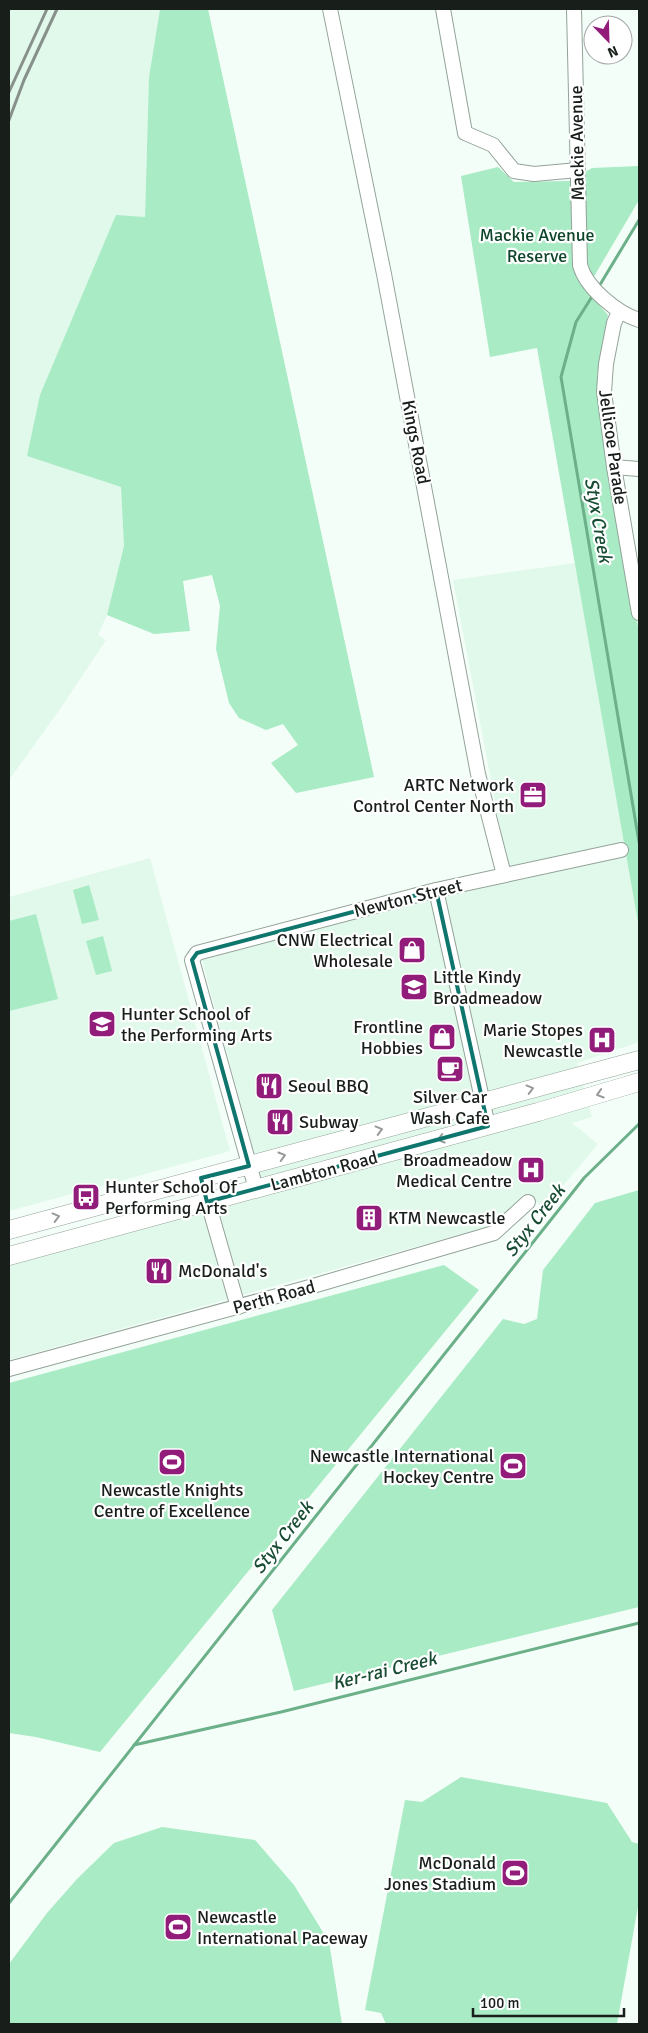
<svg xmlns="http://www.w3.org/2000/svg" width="648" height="2033" font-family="Signika,sans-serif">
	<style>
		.built { fill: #e1f9ea }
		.green { fill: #a8ebc4 }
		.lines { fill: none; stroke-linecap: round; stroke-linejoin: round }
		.stream { stroke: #6cb08a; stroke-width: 3 }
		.minor-casing { stroke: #93a399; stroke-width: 16 }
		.major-casing { stroke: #93a399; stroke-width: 19 }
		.minor { stroke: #fff; stroke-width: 14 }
		.major { stroke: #fff; stroke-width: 18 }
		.rail { stroke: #88908b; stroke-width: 3 }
		.oneway { stroke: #979a98 }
		.marked { fill: none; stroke: #0f766e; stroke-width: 4; stroke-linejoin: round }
		.labels { text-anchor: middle; stroke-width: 4.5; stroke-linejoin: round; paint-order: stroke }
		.street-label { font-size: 18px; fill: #181e1a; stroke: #fff }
		.park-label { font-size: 18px; fill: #0f452b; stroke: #fff }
		.poi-label { font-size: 18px; fill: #181e1a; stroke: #fff; text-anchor: start }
		.water-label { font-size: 19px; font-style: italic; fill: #184d33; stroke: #fff }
	</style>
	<rect width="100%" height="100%" fill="#f4fef8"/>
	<!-- built -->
	<g class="built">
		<path d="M9,9H160L149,77L145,217L116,216L27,456L121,487L124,546L107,615L98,635L106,640L60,709L9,780Z"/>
		<path d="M575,563L639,926V1042L577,1063L592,1117L572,1123L598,1144L545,1207L523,1194L501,1223L9,1360V1264L265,1194L202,960L509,875L453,580Z"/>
		<path d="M150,858L230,1151L9,1211V897Z"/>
	</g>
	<!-- green -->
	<g class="green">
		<path d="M160,9H208L374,777L296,793L271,763L298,745L283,724L266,730L239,718L229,703L216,649L220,606L212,575L183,581L190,631L154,634L107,615L124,546L121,487L27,456L40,395L116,215L145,217L149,77Z"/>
		<path d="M639,166V200L586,290L608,315L597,376L639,633V928L537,348L490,357L461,176L498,167L514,182L569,181L592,168Z"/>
		<path d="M89,885L99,920L82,924L73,890Z"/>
		<path d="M36,914L58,999L9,1011V921Z"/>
		<path d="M103,936L112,971L96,975L86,941Z"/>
		<path d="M639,1190V1607L294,1691L272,1610L503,1319L524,1324L537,1319L543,1270L595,1203Z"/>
		<path d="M444,1265L479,1290L100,1752L36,1737L9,1733V1383Z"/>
		<path d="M461,1777L607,1803L632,1842L639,1844V1901L617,2024H386L381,2013L365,2010L405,1800L422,1802Z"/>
		<path d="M162,1827L255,1840L294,1885L329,1942L342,2024H9V1964L47,1913L77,1879L114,1843Z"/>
	</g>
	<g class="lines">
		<!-- stream -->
		<g class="stream">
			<path d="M598,288L639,220"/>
			<path d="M593,295L576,322L561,377L639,842"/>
			<path d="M134,1745L281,1712L639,1623"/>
			<path d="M9,1903L584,1178L639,1124"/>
		</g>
		<defs>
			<g id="minor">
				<path d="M330,9L384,274L478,774L504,875"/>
				<path d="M443,9L465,133L493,145L514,171L534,174L578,170"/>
				<path d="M574,9L580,265C586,288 617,313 639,320"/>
				<path d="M619,312L614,323L606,364L604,392L614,467L639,613"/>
				<path d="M614,467L639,469"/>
				<path d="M436,890L488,1126"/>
				<path d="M201,1178L238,1307"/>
				<path d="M256,1189L192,960L197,953L436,890L621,850"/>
				<path d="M9,1369L306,1288L494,1233L528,1202"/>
			</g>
			<g id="major">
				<path d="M9,1230L639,1060"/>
				<path d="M9,1256L538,1112L639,1082"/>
			</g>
		</defs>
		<!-- minor casing -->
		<use href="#minor" class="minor-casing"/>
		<!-- major casing -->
		<use href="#major" class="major-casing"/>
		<!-- minor -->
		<use href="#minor" class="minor"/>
		<!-- major -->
		<use href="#major" class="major"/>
		<!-- rail -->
		<g class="rail">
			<path d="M9,92L47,9"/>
			<path d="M9,120L24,80L57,9"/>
		</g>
	</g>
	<!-- one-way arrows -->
	<defs><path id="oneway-chevron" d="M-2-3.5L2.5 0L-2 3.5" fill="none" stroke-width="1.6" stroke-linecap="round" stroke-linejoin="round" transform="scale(1.25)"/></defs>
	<g class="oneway">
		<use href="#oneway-chevron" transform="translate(530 1089) rotate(-15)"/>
		<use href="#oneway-chevron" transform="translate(600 1094) rotate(163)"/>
		<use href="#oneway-chevron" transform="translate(379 1130) rotate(-15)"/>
		<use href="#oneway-chevron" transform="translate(441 1139) rotate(164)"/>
		<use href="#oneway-chevron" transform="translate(282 1156) rotate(-16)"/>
		<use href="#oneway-chevron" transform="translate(56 1217) rotate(-15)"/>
	</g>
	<!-- marked area -->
	<path class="marked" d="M436,890L488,1126L207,1202L201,1178L249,1166L192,960L197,953Z"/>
	<!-- icons -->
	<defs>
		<symbol id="office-square" viewBox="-11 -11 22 22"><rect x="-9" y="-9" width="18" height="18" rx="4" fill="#921c7a" stroke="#fff"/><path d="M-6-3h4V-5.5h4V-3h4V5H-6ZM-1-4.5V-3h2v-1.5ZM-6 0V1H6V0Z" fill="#fff"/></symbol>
		<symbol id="shop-square" viewBox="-11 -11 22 22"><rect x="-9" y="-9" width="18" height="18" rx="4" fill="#921c7a" stroke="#fff"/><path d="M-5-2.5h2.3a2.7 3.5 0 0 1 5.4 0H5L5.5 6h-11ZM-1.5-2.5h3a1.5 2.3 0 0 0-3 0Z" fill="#fff"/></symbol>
		<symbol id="school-square" viewBox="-11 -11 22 22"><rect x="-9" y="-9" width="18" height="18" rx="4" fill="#921c7a" stroke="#fff"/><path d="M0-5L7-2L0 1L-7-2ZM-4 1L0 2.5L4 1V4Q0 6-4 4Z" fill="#fff"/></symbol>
		<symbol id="hospital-square" viewBox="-11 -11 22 22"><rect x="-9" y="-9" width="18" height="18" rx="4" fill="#921c7a" stroke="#fff"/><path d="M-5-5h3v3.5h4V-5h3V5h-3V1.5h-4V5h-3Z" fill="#fff"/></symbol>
		<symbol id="cafe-square" viewBox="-11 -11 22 22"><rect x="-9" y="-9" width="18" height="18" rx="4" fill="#921c7a" stroke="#fff"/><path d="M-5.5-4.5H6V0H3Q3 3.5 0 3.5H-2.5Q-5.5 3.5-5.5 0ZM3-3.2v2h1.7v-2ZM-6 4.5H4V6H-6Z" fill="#fff"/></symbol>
		<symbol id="restaurant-square" viewBox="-11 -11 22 22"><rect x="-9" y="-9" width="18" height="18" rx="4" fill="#921c7a" stroke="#fff"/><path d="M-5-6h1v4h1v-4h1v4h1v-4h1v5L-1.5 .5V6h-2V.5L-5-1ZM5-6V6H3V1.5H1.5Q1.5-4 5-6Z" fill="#fff"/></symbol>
		<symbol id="bus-square" viewBox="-11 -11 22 22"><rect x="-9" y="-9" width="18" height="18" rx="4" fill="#921c7a" stroke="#fff"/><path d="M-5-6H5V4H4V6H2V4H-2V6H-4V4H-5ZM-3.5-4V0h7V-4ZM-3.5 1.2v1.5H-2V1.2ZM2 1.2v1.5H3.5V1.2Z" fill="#fff"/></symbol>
		<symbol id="building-square" viewBox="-11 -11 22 22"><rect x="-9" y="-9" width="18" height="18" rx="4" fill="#921c7a" stroke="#fff"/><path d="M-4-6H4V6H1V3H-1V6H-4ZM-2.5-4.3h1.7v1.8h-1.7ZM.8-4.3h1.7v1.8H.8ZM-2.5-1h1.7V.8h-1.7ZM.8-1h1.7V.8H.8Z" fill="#fff"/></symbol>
		<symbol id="stadium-square" viewBox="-11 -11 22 22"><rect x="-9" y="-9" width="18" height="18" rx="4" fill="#921c7a" stroke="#fff"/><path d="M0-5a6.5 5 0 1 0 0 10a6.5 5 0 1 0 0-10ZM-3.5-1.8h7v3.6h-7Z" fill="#fff"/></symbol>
	</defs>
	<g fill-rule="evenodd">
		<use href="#office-square" x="517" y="779" width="32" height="32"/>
		<use href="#shop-square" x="396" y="934" width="32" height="32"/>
		<use href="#school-square" x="398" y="971" width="32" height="32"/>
		<use href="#school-square" x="86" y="1008" width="32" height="32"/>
		<use href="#shop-square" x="426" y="1021" width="32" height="32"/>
		<use href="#hospital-square" x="586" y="1024" width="32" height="32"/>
		<use href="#cafe-square" x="434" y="1053" width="32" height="32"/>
		<use href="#restaurant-square" x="253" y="1070" width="32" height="32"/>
		<use href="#restaurant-square" x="264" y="1106" width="32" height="32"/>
		<use href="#hospital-square" x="515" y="1154" width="32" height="32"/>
		<use href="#bus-square" x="70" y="1181" width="32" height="32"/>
		<use href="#building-square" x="353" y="1202" width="32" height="32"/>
		<use href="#restaurant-square" x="143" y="1255" width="32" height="32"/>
		<use href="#stadium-square" x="156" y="1446" width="32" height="32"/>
		<use href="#stadium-square" x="497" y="1450" width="32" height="32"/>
		<use href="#stadium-square" x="499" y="1857" width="32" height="32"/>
		<use href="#stadium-square" x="162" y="1911" width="32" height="32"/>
	</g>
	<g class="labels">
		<!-- street labels -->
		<g class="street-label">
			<text transform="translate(577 143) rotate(-91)" y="6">Mackie Avenue</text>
			<text transform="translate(416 442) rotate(79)" y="6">Kings Road</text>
			<text transform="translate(613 447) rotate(82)" y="6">Jellicoe Parade</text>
			<text transform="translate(408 898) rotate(-14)" y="6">Newton Street</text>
			<text transform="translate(324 1171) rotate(-15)" y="6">Lambton Road</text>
			<text transform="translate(274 1297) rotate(-15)" y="6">Perth Road</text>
		</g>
		<!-- park labels -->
		<g class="park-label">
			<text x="537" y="241">Mackie Avenue<tspan x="537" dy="21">Reserve</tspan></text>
		</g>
		<!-- poi labels -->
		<g class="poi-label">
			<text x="514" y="791" text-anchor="end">ARTC Network<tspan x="514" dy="21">Control Center North</tspan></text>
			<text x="393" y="946" text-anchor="end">CNW Electrical<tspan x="393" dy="21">Wholesale</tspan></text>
			<text x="433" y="983">Little Kindy<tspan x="433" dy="21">Broadmeadow</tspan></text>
			<text x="121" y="1020">Hunter School of<tspan x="121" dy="21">the Performing Arts</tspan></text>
			<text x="423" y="1033" text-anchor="end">Frontline<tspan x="423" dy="21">Hobbies</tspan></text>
			<text x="583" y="1036" text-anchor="end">Marie Stopes<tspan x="583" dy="21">Newcastle</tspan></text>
			<text x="288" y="1092">Seoul BBQ</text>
			<text x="450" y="1103" text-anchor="middle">Silver Car<tspan x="450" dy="21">Wash Cafe</tspan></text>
			<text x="299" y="1128">Subway</text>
			<text x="512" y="1166" text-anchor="end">Broadmeadow<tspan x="512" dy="21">Medical Centre</tspan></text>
			<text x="105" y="1193">Hunter School Of<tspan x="105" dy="21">Performing Arts</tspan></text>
			<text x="388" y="1224">KTM Newcastle</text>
			<text x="178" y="1277">McDonald's</text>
			<text x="494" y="1462" text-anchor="end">Newcastle International<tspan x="494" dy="21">Hockey Centre</tspan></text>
			<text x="172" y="1496" text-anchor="middle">Newcastle Knights<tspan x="172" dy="21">Centre of Excellence</tspan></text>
			<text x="496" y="1869" text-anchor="end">McDonald<tspan x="496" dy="21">Jones Stadium</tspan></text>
			<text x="197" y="1923">Newcastle<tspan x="197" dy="21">International Paceway</tspan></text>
		</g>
		<!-- water labels -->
		<g class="water-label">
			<text transform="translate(599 520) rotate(80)" y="7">Styx Creek</text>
			<text transform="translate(534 1220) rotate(-52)" y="7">Styx Creek</text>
			<text transform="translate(282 1537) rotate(-52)" y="7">Styx Creek</text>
			<text transform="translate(384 1670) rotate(-14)" y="7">Ker-rai Creek</text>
		</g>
	</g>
	<!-- border -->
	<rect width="648" height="2033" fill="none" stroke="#181e1a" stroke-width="20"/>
	<!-- north arrow -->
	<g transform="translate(608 40) rotate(157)"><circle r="24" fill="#ffffff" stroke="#a3a5a3"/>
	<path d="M0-4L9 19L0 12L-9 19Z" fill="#921c7a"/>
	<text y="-8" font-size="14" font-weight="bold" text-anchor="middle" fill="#181e1a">N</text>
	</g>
	<!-- scale -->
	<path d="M473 2008v8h151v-8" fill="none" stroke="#181e1a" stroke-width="2.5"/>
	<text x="480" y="2008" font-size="15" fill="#181e1a" stroke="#ffffff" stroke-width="4" paint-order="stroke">100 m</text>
</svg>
